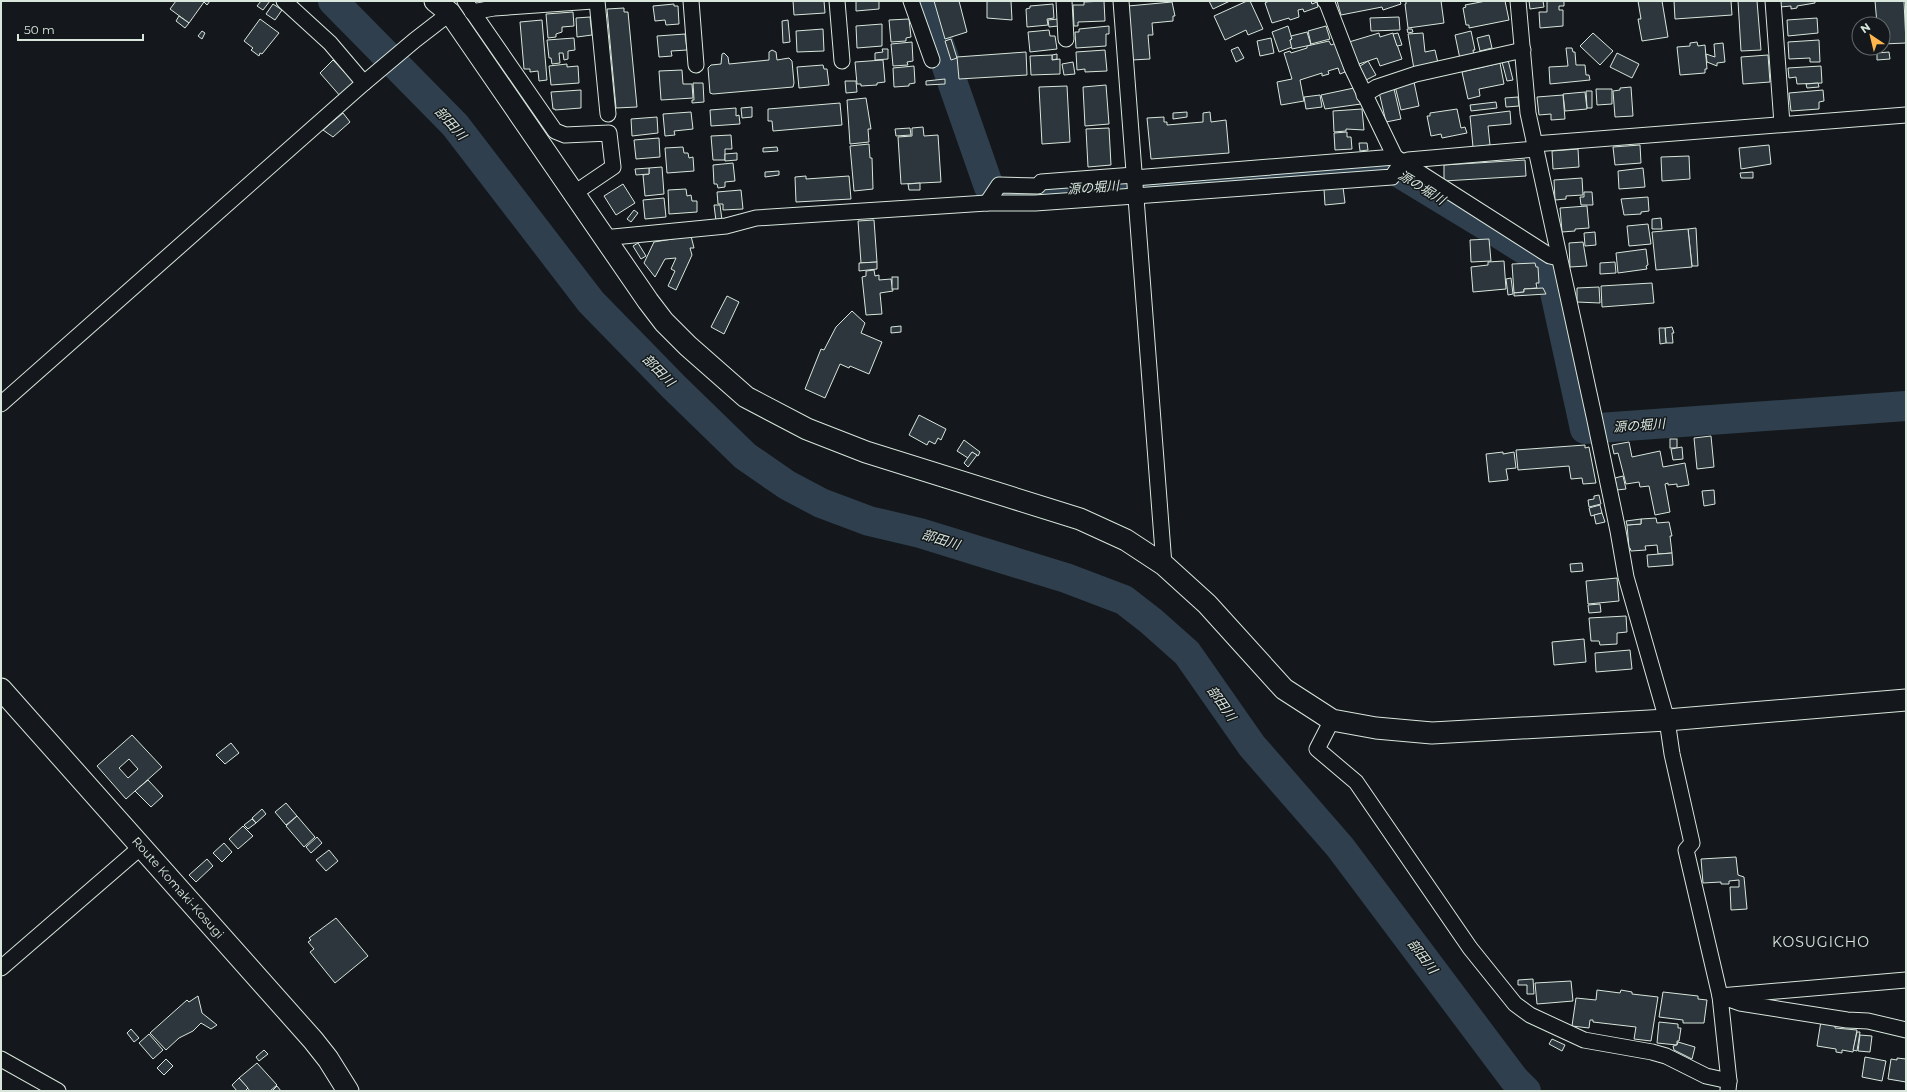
<svg xmlns="http://www.w3.org/2000/svg" width="1907" height="1092" font-family="Montserrat,'Noto Sans JP',sans-serif">
	<style>
		.lines { fill: none; stroke-linecap: round; stroke-linejoin: round }
		.river { stroke: #2f3f4d; stroke-width: 30 }
		.building { fill: #2c363c; stroke: #d8e6dc; fill-rule: evenodd }
		.street-casing { stroke: #d8e6dc; stroke-width: 17 }
		.secondary-casing { stroke: #d8e6dc; stroke-width: 23 }
		.street { stroke: #14181c; stroke-width: 15 }
		.secondary { stroke: #14181c; stroke-width: 21 }
		.labels { text-anchor: middle; stroke-width: 3; stroke-linejoin: round; paint-order: stroke }
		.street-label { font-size: 12px; fill: #d8e6dc; stroke: #14181c }
		.water-label { font-size: 13px; font-style: italic; fill: #d8e6dc; stroke: #14181c }
		.quarter-label { font-size: 14px; letter-spacing: 1px; fill: #d8e6dc; stroke: #14181c }
	</style>
	<rect width="100%" height="100%" fill="#14181c"/>
	<g class="lines">
		<!-- river -->
		<g class="river">
			<path d="M333,1L455,125L591,302L674,387L745,456L787,485L821,503L869,521L920,533L1066,578L1124,600L1151,621L1187,653L1252,746L1340,847L1514,1079L1526,1091"/>
			<path d="M924,1L989,187L1000,194L1099,189L1388,166L1495,231L1549,265L1585,429L1906,406"/>
		</g>
	</g>
	<!-- building -->
	<g class="building">
		<path d="M176,1H210L207,5L204,2L189,23L170,9Z"/>
		<path d="M261,1H270L263,10L257,6Z"/>
		<path d="M793,1H824L825,13L794,15Z"/>
		<path d="M856,1H879V9L856,11Z"/>
		<path d="M934,1H959L967,32L945,39Z"/>
		<path d="M987,1H1011L1012,20L987,18Z"/>
		<path d="M1104,1L1105,21L1078,22V26H1074L1073,5H1084V2Z"/>
		<path d="M1209,1H1230L1213,9Z"/>
		<path d="M1247,1H1250L1263,29L1248,35L1246,30L1225,40L1214,16Z"/>
		<path d="M1269,1H1311L1312,4L1317,2L1318,7L1304,12L1303,9L1298,10L1299,17L1290,20L1289,18L1272,23L1265,3Z"/>
		<path d="M1337,1H1400L1401,4L1383,10L1382,7L1341,15Z"/>
		<path d="M1406,1H1441L1444,23L1408,28L1405,4H1406Z"/>
		<path d="M1486,1H1505L1509,20L1469,28V25H1466L1463,8L1466,7L1465,5Z"/>
		<path d="M1529,1H1543L1544,7L1530,9Z"/>
		<path d="M1547,1H1564V6H1559V10H1563V26L1540,28L1539,12H1547Z"/>
		<path d="M1638,1H1662L1668,37L1642,41L1638,19H1641Z"/>
		<path d="M1674,1H1731L1732,15L1675,19Z"/>
		<path d="M1738,1H1757L1761,50L1741,51Z"/>
		<path d="M1779,1H1815V3L1797,6V8L1791,9V6L1780,7Z"/>
		<path d="M1875,1H1904L1906,43L1883,44V24H1877Z"/>
		<path d="M1172,2L1175,16H1173V21L1152,23L1153,35H1148L1150,59L1132,60L1128,6Z"/>
		<path d="M273,4L282,10L275,20L266,14Z"/>
		<path d="M674,4V6H678L679,24L666,25L665,20L655,21L653,6Z"/>
		<path d="M1053,4L1054,18L1047,19L1048,25L1027,27L1026,9L1030,8V6Z"/>
		<path d="M624,8V12H628L637,107L616,108L607,9Z"/>
		<path d="M573,12L574,26L562,27V32L556,34V37L548,38L546,14Z"/>
		<path d="M179,16L189,23L185,28L176,21Z"/>
		<path d="M590,17L592,35L577,37L576,18Z"/>
		<path d="M1399,17L1400,30L1371,31L1370,18Z"/>
		<path d="M1817,18L1818,33L1788,36L1787,20Z"/>
		<path d="M260,19L279,33L262,54L260,53L259,56L251,50L253,48L244,41Z"/>
		<path d="M909,19L911,37L906,38V41L891,42L889,20Z"/>
		<path d="M1058,19V26L1049,27L1048,20Z"/>
		<path d="M542,20L547,80L539,81L538,71L530,72V69H524L520,22Z"/>
		<path d="M788,20L790,42L783,43L782,21Z"/>
		<path d="M882,24V46L857,48L856,26Z"/>
		<path d="M1109,26V34H1106V46L1076,48L1075,32H1079V29Z"/>
		<path d="M1288,26L1292,39L1290,40L1292,47L1279,52L1272,32Z"/>
		<path d="M1326,26L1330,39L1311,44L1308,31Z"/>
		<path d="M823,29L824,51L797,52L796,31Z"/>
		<path d="M1407,29H1412L1413,32L1408,33Z"/>
		<path d="M1049,30L1050,36H1055L1057,49L1030,52L1028,32Z"/>
		<path d="M202,31L205,33L202,39L198,36Z"/>
		<path d="M1471,31L1475,50H1473L1474,56L1460,59L1455,35Z"/>
		<path d="M1307,32L1311,45L1292,49L1290,40L1292,39L1291,36Z"/>
		<path d="M1379,33L1380,37L1393,33L1402,59L1380,66L1377,58L1356,65L1349,42Z"/>
		<path d="M1398,33L1402,45L1397,46L1393,34Z"/>
		<path d="M1423,33L1425,52L1435,50L1438,63L1414,69L1408,34Z"/>
		<path d="M1593,33L1613,51L1600,65L1580,46Z"/>
		<path d="M685,34L687,50L671,51L672,56L659,57L657,36Z"/>
		<path d="M1489,35L1492,48L1480,51L1477,38Z"/>
		<path d="M574,38L575,50L568,51V59L564,60L563,53H559L560,63L552,64L551,58H549L547,40Z"/>
		<path d="M1271,38L1274,53L1260,56L1257,41Z"/>
		<path d="M951,39L957,58L951,60L945,41Z"/>
		<path d="M1819,40L1820,62H1810V58L1789,59L1788,42Z"/>
		<path d="M1329,41L1331,45L1336,43L1345,72L1340,74L1338,68L1328,71L1329,74L1322,76V73L1300,80L1304,101L1281,105L1277,82L1292,79L1284,53L1290,51L1291,53L1307,48V46Z"/>
		<path d="M912,42L913,61L907,62L908,65L893,66L891,44Z"/>
		<path d="M1697,42L1698,46L1705,45L1707,69H1705V73L1680,75L1677,47L1690,46V43Z"/>
		<path d="M1723,43L1725,62L1717,63V66L1707,62L1706,54L1715,57L1714,44Z"/>
		<path d="M1238,47L1244,58L1236,62L1231,50Z"/>
		<path d="M1566,48H1572L1573,52H1575L1576,65H1585L1586,75H1589L1590,80L1550,84L1549,67L1568,66Z"/>
		<path d="M882,49H888V59L875,60V53L883,52Z"/>
		<path d="M772,50L776,52L777,60L789,58L792,61L794,83L793,87L713,94L710,93L708,68L711,65L721,64L722,54L724,53L728,57L729,64L769,60V52Z"/>
		<path d="M1105,50L1107,71L1085,72V69L1077,70L1076,52Z"/>
		<path d="M1026,52L1027,75L959,79L957,57Z"/>
		<path d="M1889,52L1890,59L1877,60V53Z"/>
		<path d="M1617,53L1639,64L1632,78L1610,67Z"/>
		<path d="M1057,54V59L1052,60V55Z"/>
		<path d="M1052,55V60L1060,59V74L1031,75L1030,56Z"/>
		<path d="M1768,55L1770,82L1743,84L1741,57Z"/>
		<path d="M333,60L355,83L341,97L320,73Z"/>
		<path d="M883,60L885,82L877,83V85L861,86V84H857L855,62Z"/>
		<path d="M1508,60L1513,80L1507,81L1502,62Z"/>
		<path d="M1368,61L1376,75L1364,81L1357,68Z"/>
		<path d="M1073,62L1075,74L1064,75L1062,64Z"/>
		<path d="M1500,63L1504,84L1479,89L1480,96L1468,99L1462,72Z"/>
		<path d="M567,64V67L578,66L579,83L551,85L549,66Z"/>
		<path d="M823,65L824,69H827L829,85L799,88L797,67Z"/>
		<path d="M914,66L915,83L909,84V86L894,87L893,68Z"/>
		<path d="M1821,66L1822,83L1797,84L1796,77L1789,78L1788,68Z"/>
		<path d="M682,70L683,84H692L693,98L661,100L659,71Z"/>
		<path d="M945,79V84L926,85V81Z"/>
		<path d="M845,81H856L857,92L846,93Z"/>
		<path d="M1414,82L1419,106L1401,110L1395,86Z"/>
		<path d="M693,83H703L704,102L692,103V100H694Z"/>
		<path d="M1818,83L1819,87L1807,88L1806,84Z"/>
		<path d="M1106,85L1109,124L1085,126L1083,87Z"/>
		<path d="M1067,86L1070,142L1042,144L1039,87Z"/>
		<path d="M1631,87L1633,116L1615,117L1613,91L1620,90V88Z"/>
		<path d="M1354,88L1361,104L1325,109L1321,95Z"/>
		<path d="M1394,89L1401,119L1386,122L1379,92Z"/>
		<path d="M1596,89H1612V104L1597,105Z"/>
		<path d="M581,90V108L555,110V109H553L551,92Z"/>
		<path d="M1823,90L1824,101L1819,102V109L1791,111L1789,93Z"/>
		<path d="M1586,91H1592V108H1587Z"/>
		<path d="M1585,92L1587,109L1565,111L1563,94Z"/>
		<path d="M1320,95L1322,107L1306,109L1304,97Z"/>
		<path d="M1563,95L1565,119L1551,120V114L1539,115L1537,97Z"/>
		<path d="M1518,97L1519,106L1506,107L1505,98Z"/>
		<path d="M866,98L871,129H868L869,142L850,144L847,100Z"/>
		<path d="M1496,102L1497,108L1471,111L1470,105Z"/>
		<path d="M840,103L842,125L773,131L772,121H768V109Z"/>
		<path d="M752,107V117L742,118L741,108Z"/>
		<path d="M736,108V116L739,115L740,124L711,126L710,110Z"/>
		<path d="M1362,109L1364,130L1346,129V131L1334,132L1333,111Z"/>
		<path d="M1457,109L1461,128L1465,127L1467,133L1442,138L1441,134L1431,136L1427,116H1430V113Z"/>
		<path d="M1510,111L1511,124L1488,126L1490,145L1473,147L1470,116Z"/>
		<path d="M691,112L693,129L674,131L675,135L665,136L663,114Z"/>
		<path d="M1187,112V117L1173,119V113Z"/>
		<path d="M1210,112L1211,122L1226,120L1229,153L1151,159L1147,118L1164,117V122H1167V125L1203,122V113Z"/>
		<path d="M343,113L350,122L333,137L323,130Z"/>
		<path d="M657,117L658,133L632,136L631,119Z"/>
		<path d="M923,127L924,136L938,135L941,182L901,184L898,137L912,136V128Z"/>
		<path d="M910,128L911,135L896,136L895,129Z"/>
		<path d="M1109,128L1111,165L1088,167L1086,129Z"/>
		<path d="M1347,132V137H1351L1352,149L1335,150L1334,133Z"/>
		<path d="M731,135L732,149H725V160H713L711,136Z"/>
		<path d="M659,138L660,157L636,159L634,140Z"/>
		<path d="M1359,143H1367L1368,150L1360,151Z"/>
		<path d="M869,144L870,158H872L873,189L854,191L850,146Z"/>
		<path d="M1640,145L1641,163L1615,165L1613,147Z"/>
		<path d="M1769,145L1771,164L1741,169L1739,148Z"/>
		<path d="M683,147L684,153H688L689,158L693,157L694,171L667,173L665,148Z"/>
		<path d="M777,147L778,151L763,152V148Z"/>
		<path d="M1578,149L1579,167L1553,169L1552,151Z"/>
		<path d="M737,153V160L725,161V154Z"/>
		<path d="M1689,156L1690,179L1662,181L1661,157Z"/>
		<path d="M1525,160L1526,176L1444,181V165Z"/>
		<path d="M733,163L735,181L725,182V187L718,188L717,184H714L713,165Z"/>
		<path d="M662,167L664,194L645,196L643,175L649,174V168Z"/>
		<path d="M649,168V174L636,175L635,169Z"/>
		<path d="M1643,168L1645,187L1619,189L1618,171Z"/>
		<path d="M779,171V175L765,177V172Z"/>
		<path d="M1753,172V178H1741L1740,173Z"/>
		<path d="M806,176V179L849,176L851,199L796,202L795,177Z"/>
		<path d="M1582,178L1583,195L1566,196V199L1555,200L1554,180Z"/>
		<path d="M920,183V190H909L908,184Z"/>
		<path d="M623,184L635,203L616,215L604,196Z"/>
		<path d="M1343,187L1345,203L1325,205L1324,189Z"/>
		<path d="M686,189L687,196L691,195L692,201H697V212L669,214L668,190Z"/>
		<path d="M741,190L743,209L723,210V204H718L717,192Z"/>
		<path d="M1584,192H1592L1593,205H1581L1580,197H1584Z"/>
		<path d="M1648,197L1649,211L1641,212V214L1624,215L1621,199Z"/>
		<path d="M664,198L666,217L645,219L643,200Z"/>
		<path d="M714,205H720L722,220L716,221Z"/>
		<path d="M1587,206L1589,228L1575,229V231L1562,232L1560,208Z"/>
		<path d="M634,210L638,213L631,222L627,219Z"/>
		<path d="M1661,218L1662,229H1652V219Z"/>
		<path d="M874,220L877,262L861,263L858,221Z"/>
		<path d="M1648,224L1651,244L1629,246L1627,226Z"/>
		<path d="M1696,228L1698,266H1692L1688,229Z"/>
		<path d="M1688,229L1692,267L1656,270L1652,232Z"/>
		<path d="M1595,232L1596,245L1585,246L1584,233Z"/>
		<path d="M691,236L694,248H690L692,255L676,290L668,286L675,271L671,269L676,258L665,259L655,277L644,263L654,242Z"/>
		<path d="M1489,239L1491,261L1471,262L1470,240Z"/>
		<path d="M1583,242L1587,266L1570,267L1569,243Z"/>
		<path d="M638,243L646,256L641,259L633,246Z"/>
		<path d="M1646,249L1648,265L1646,266L1647,269L1618,273L1616,253Z"/>
		<path d="M1504,261L1506,289L1473,292L1471,267L1488,265V262Z"/>
		<path d="M877,262V269L859,271V263Z"/>
		<path d="M1615,262L1616,273L1600,274V263Z"/>
		<path d="M1535,263L1536,267H1538L1539,283H1536L1537,288L1524,289V292L1514,293L1512,264Z"/>
		<path d="M874,270L875,276L879,275V280L891,279L893,291L880,293L882,314L866,315L862,277L866,276V271Z"/>
		<rect x="892" y="277" width="6" height="12"/>
		<path d="M1511,278L1513,294L1508,295L1506,279Z"/>
		<path d="M1652,283L1654,303L1602,307L1601,286Z"/>
		<path d="M1599,287L1600,303L1577,302V288Z"/>
		<path d="M1543,288L1546,294L1514,296V293L1524,292V289Z"/>
		<path d="M727,296L739,302L724,334L711,327Z"/>
		<path d="M852,311L865,323L861,333L882,342L869,374L850,366L849,368L840,364L825,398L805,389L821,349L824,350L836,327Z"/>
		<path d="M901,326V332L891,333V327Z"/>
		<path d="M1672,327L1674,333H1672L1673,343H1666L1665,328Z"/>
		<path d="M1659,328H1665L1666,343L1660,344Z"/>
		<path d="M919,415L946,429L941,440L938,438L935,444L929,441L927,445L909,435Z"/>
		<path d="M1711,436L1714,467L1697,469L1694,438Z"/>
		<rect x="1670" y="439" width="7" height="9"/>
		<path d="M964,440L980,452L978,456L972,452L968,458L957,451Z"/>
		<path d="M1629,442L1632,457L1660,451L1663,467L1685,463L1689,485L1677,487V484L1668,485V483L1665,484L1670,512L1655,515L1649,486L1640,487L1639,482L1626,484L1618,453L1614,454L1612,445Z"/>
		<path d="M1585,445V448L1589,447L1596,483L1583,484L1582,478L1571,479L1569,466L1518,470L1516,450Z"/>
		<path d="M1682,447L1683,459L1673,460L1671,449Z"/>
		<path d="M972,452L977,455L968,467L964,463Z"/>
		<path d="M1503,452V454L1514,452L1516,468L1506,469L1508,480L1489,482L1486,454Z"/>
		<path d="M1623,476L1626,489L1617,490L1615,478Z"/>
		<path d="M1714,490L1715,504L1704,506L1702,491Z"/>
		<path d="M1599,495L1601,504L1589,507L1588,500L1594,499V496Z"/>
		<path d="M1600,505L1602,513L1591,516L1589,508Z"/>
		<path d="M1602,513L1605,522L1596,524L1594,515Z"/>
		<path d="M1656,518L1657,523L1669,522L1672,536H1670L1672,553L1658,554L1657,545L1645,546L1646,550L1631,551L1630,548H1629L1627,525L1641,524V519Z"/>
		<path d="M1641,519V524L1627,525L1626,521Z"/>
		<path d="M1672,553L1673,565L1648,567L1647,555Z"/>
		<path d="M1582,563L1583,571L1571,572L1570,564Z"/>
		<path d="M1617,578L1619,601L1588,604L1586,581Z"/>
		<path d="M1600,604L1601,612L1589,613L1588,605Z"/>
		<path d="M1626,616L1627,632L1617,633V644L1600,645L1599,641H1591L1589,618Z"/>
		<path d="M1584,639L1586,662L1554,665L1552,642Z"/>
		<path d="M1630,650L1632,669L1596,672L1595,653Z"/>
		<path d="M132,735L162,767L126,799L97,766ZM129,759L138,769L128,778L119,768Z"/>
		<path d="M231,743L239,753L225,764L216,755Z"/>
		<path d="M148,780L163,796L151,807L135,791Z"/>
		<path d="M286,803L297,816L286,825L275,812Z"/>
		<path d="M262,809L266,814L256,823L252,818Z"/>
		<path d="M297,816L315,837L304,847L286,826Z"/>
		<path d="M252,819L256,823L248,829L244,825Z"/>
		<path d="M243,826L253,836L238,849L229,839Z"/>
		<path d="M317,837L322,843L311,853L306,847Z"/>
		<path d="M224,843L232,852L222,862L213,853Z"/>
		<path d="M329,850L338,861L326,871L316,860Z"/>
		<path d="M1736,857L1738,875L1744,877L1747,909L1731,910L1730,887H1739V880L1729,881V884H1721V882L1703,883L1701,859Z"/>
		<path d="M207,859L213,866L196,882L189,875Z"/>
		<path d="M336,918L368,956L335,983L310,952L314,949L308,942L311,940L309,938Z"/>
		<path d="M1533,979L1534,994H1527V985H1518V980Z"/>
		<path d="M1571,981L1573,1001L1537,1004L1535,983Z"/>
		<path d="M1597,990L1620,993L1621,990L1632,992V994L1658,997L1651,1041L1634,1039L1636,1027L1593,1022V1020H1590L1589,1028L1572,1026L1576,998L1596,1000Z"/>
		<path d="M1663,992L1698,996V999L1707,1000L1704,1023H1683V1020L1659,1017Z"/>
		<path d="M198,996L202,1013L217,1025L211,1029L201,1023L193,1031L179,1038L166,1050L150,1033L187,1000L189,1002Z"/>
		<path d="M1821,1021L1835,1023V1028L1857,1030L1853,1052L1842,1050V1053L1836,1052V1049L1817,1046Z"/>
		<path d="M1659,1022L1678,1024V1028H1681L1679,1041H1677V1045L1657,1043Z"/>
		<path d="M131,1029L139,1038L134,1042L127,1033Z"/>
		<path d="M1857,1032H1860L1857,1051L1853,1050Z"/>
		<path d="M149,1034L163,1050L153,1059L139,1043Z"/>
		<path d="M1860,1035L1872,1036L1870,1052L1858,1051Z"/>
		<path d="M1552,1039L1565,1045L1562,1051L1549,1044Z"/>
		<path d="M1678,1042L1695,1047L1692,1059L1674,1050L1673,1046L1677,1045Z"/>
		<path d="M264,1050L268,1054L259,1061L256,1057Z"/>
		<path d="M1865,1057L1886,1061L1882,1081L1862,1077Z"/>
		<path d="M1897,1058L1906,1059V1082L1888,1079L1891,1059L1897,1060Z"/>
		<path d="M166,1059L173,1066L164,1075L157,1068Z"/>
		<path d="M257,1063L277,1085L270,1091H250L239,1078Z"/>
		<path d="M239,1078L248,1088L245,1091H237L232,1085Z"/>
		<path d="M277,1086L281,1091H272Z"/>
	</g>
	<g class="lines">
		<defs>
			<g id="street">
				<path d="M284,1L330,43L364,83"/>
				<path d="M465,1L555,131L565,135L609,133L613,167L573,194"/>
				<path d="M597,1L608,114"/>
				<path d="M691,1L696,65"/>
				<path d="M837,1L842,61"/>
				<path d="M911,1L932,60"/>
				<path d="M1064,1L1066,39"/>
				<path d="M1121,1L1164,565"/>
				<path d="M1325,1L1327,3L1352,68L1395,157L1550,256L1559,258"/>
				<path d="M1518,1L1528,113L1594,416L1618,531L1626,577L1667,720L1672,754L1692,843L1686,850L1720,996L1906,980"/>
				<path d="M1773,1L1782,124"/>
				<path d="M472,12L494,8L593,1"/>
				<path d="M1364,95L1377,87L1416,74L1523,50"/>
				<path d="M1534,144L1906,115"/>
				<path d="M1134,178L1395,157"/>
				<path d="M987,203L999,185L1038,186L1041,182L1134,175"/>
				<path d="M603,238L726,226L756,218L987,203H1035L1135,196L1392,177L1402,162L1408,160L1536,149"/>
				<path d="M1,404L364,83L415,40L450,13"/>
				<path d="M1332,720L1317,749L1356,782L1470,948L1515,1004L1530,1015L1584,1040L1652,1052L1666,1056L1706,1076L1729,1081"/>
				<path d="M1,968L141,847"/>
				<path d="M1,1059L58,1091"/>
				<path d="M1728,1090L1729,1081L1720,996L1740,1003L1847,1020L1868,1021L1906,1030"/>
			</g>
			<g id="secondary">
				<path d="M435,1L450,13L648,301L664,322L688,346L746,397L807,429L866,452L1080,519L1126,540L1164,565L1207,604L1284,689L1332,720L1376,728L1432,733L1667,720L1906,700"/>
				<path id="s1" d="M1,689L313,1040L328,1059L348,1091"/>
			</g>
		</defs>
		<!-- street casing -->
		<use href="#street" class="street-casing"/>
		<!-- secondary casing -->
		<use href="#secondary" class="secondary-casing"/>
		<!-- street -->
		<use href="#street" class="street"/>
		<!-- secondary -->
		<use href="#secondary" class="secondary"/>
	</g>
	<g class="labels">
		<!-- street labels -->
		<g class="street-label">
			<text dy="4" stroke="none"><textPath href="#s1" startOffset="266">Route Komaki-Kosugi</textPath></text>
		</g>
		<!-- water labels -->
		<g class="water-label">
			<text transform="translate(451 123) rotate(48)" y="5">部田川</text>
			<text transform="translate(1093 187) rotate(-4)" y="5">源の堀川</text>
			<text transform="translate(1422 187) rotate(32)" y="5">源の堀川</text>
			<text transform="translate(659 370) rotate(45)" y="5">部田川</text>
			<text transform="translate(1639 425) rotate(-4)" y="5">源の堀川</text>
			<text transform="translate(941 539) rotate(17)" y="5">部田川</text>
			<text transform="translate(1222 703) rotate(55)" y="5">部田川</text>
			<text transform="translate(1423 956) rotate(53)" y="5">部田川</text>
		</g>
		<!-- quarter labels -->
		<g class="quarter-label">
			<text x="1821" y="947">KOSUGICHO</text>
		</g>
	</g>
	<!-- border -->
	<rect width="1907" height="1092" fill="none" stroke="#d8e6dc" stroke-width="4"/>
	<!-- north arrow -->
	<g transform="translate(1871 36) rotate(325)"><circle r="19" fill="#14181c" stroke="#626a69"/>
	<path d="M0-3L7 15L0 10L-7 15Z" fill="#ffb74d"/>
	<text y="-6" font-size="11" font-weight="bold" text-anchor="middle" fill="#d8e6dc">N</text>
	</g>
	<!-- scale -->
	<path d="M18 34v6h125v-6" fill="none" stroke="#d8e6dc" stroke-width="2"/>
	<text x="24" y="34" font-size="12" fill="#d8e6dc" stroke="#14181c" stroke-width="3" paint-order="stroke">50 m</text>
</svg>
